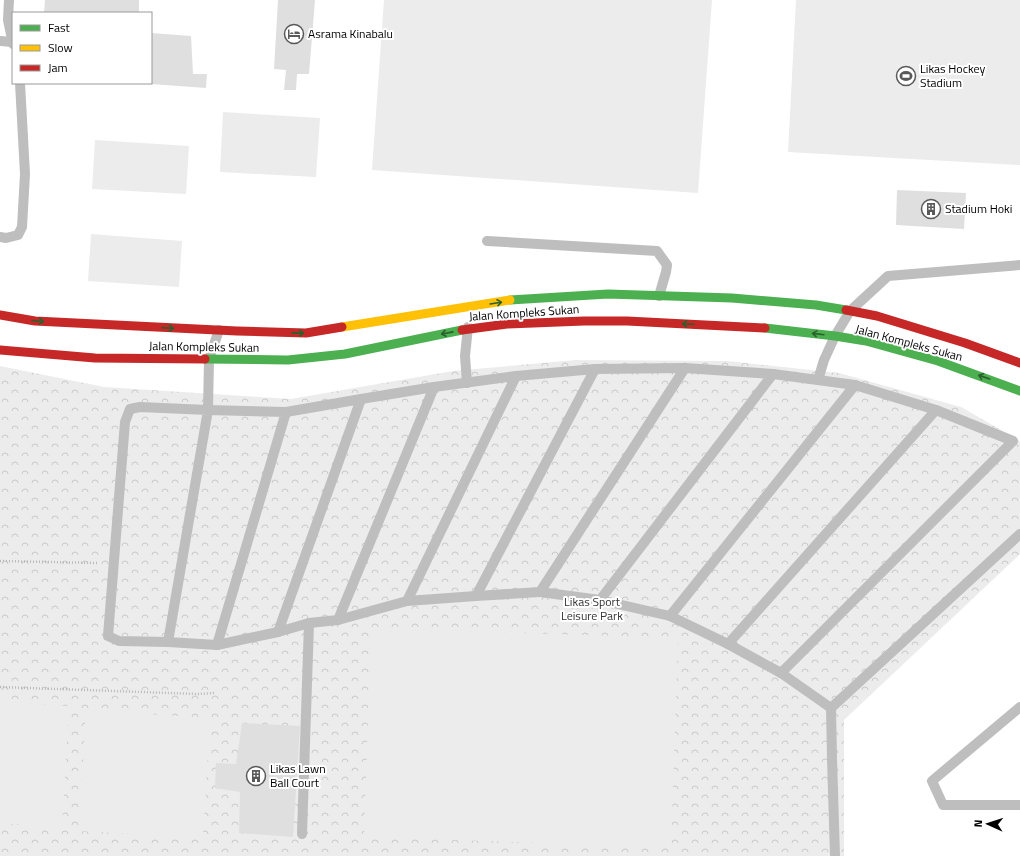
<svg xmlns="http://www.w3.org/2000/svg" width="1020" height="856" font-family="'Titillium Web',sans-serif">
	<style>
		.forest { fill: url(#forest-crowns) }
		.pitch { fill: #ececec }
		.building { fill: #dfdfdf }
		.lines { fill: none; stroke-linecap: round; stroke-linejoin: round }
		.path { stroke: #b9b9b9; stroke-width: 2.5; stroke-dasharray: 1 2; stroke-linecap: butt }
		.lane { stroke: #bebebe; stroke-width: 10 }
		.fast { stroke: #4caf50; stroke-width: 9 }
		.slow { stroke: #ffc107; stroke-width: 9 }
		.jam { stroke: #c62828; stroke-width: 9 }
		.oneway { stroke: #2a602c }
		.labels { text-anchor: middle; stroke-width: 4; stroke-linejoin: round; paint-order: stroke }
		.poi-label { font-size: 12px; fill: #000; stroke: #fff; text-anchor: start }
		.street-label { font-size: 12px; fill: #000; stroke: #fff }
		.park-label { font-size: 12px; fill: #333; stroke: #fff }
	</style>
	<defs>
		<pattern id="forest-crowns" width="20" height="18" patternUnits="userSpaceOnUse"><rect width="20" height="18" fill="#ececec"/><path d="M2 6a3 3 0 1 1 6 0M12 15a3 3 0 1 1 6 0" fill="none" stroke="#c9c9c9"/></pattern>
	</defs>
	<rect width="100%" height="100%" fill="#fff"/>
	<!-- forest -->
	<path class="forest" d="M576,360L727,361L839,373L961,407L1020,441V554L844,720V856H0V366L104,387L291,399L453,371Z"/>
	<!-- pitch -->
	<g class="pitch">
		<path d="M384,0H712L698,193L372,170Z"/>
		<path d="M796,0H1020V165L788,152Z"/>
		<path d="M223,112L320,118L316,177L220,172Z"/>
		<path d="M95,140L189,146L186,194L92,189Z"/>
		<path d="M91,234L182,241L179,287L88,281Z"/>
		<path d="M371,628L678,638L671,847L364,837Z"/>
		<path d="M0,702L69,706L62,827L0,823Z"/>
		<path d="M86,710L210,718L203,838L79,831Z"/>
	</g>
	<!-- building -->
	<g class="building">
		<path d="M45,0H139V13H44Z"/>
		<path d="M278,0H315L309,74H297L296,90H284L286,70L274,69Z"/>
		<path d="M151,33L191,36L193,74H207L206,88L151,84Z"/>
		<path d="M897,190L966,193L964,229L896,225Z"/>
		<path d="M242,723L300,726L293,837L239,833L240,792L215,788L216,763L236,764Z"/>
	</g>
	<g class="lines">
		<!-- path -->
		<g class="path">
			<path d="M0,561L99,563"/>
			<path d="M0,687L198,694L214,693"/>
		</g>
		<!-- lane -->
		<g class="lane">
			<path d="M9,0L8,20L13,44"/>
			<path d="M0,41L13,42"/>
			<path d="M0,237L6,238L18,235L22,227L25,174L20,83"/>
			<path d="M487,241L657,251L667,265L666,272L659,296"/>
			<path d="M818,380L824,360L835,336L850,311L888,276L1020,265"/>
			<path d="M467,383L465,356L468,327"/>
			<path d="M540,592L600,600L773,374L685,368"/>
			<path d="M476,596L540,592L685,368L595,369"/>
			<path d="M600,600L670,616L855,385L773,374"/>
			<path d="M407,601L476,596L595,369L516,376"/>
			<path d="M670,616L728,644L936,410L855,385"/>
			<path d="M338,620L407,601L516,376L434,387"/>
			<path d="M278,632L309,623L338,620L434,387L361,399"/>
			<path d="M168,642L217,645L286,412L208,410L168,642L119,641L108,636L125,422L130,409L140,407L208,410L209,359L219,330"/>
			<path d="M728,644L781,673L1013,441L936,410"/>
			<path d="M217,645L278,632L361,399L286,412"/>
			<path d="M781,673L831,708L1020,534"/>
			<path d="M1020,707L932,781L943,805H1020"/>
			<path d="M831,708L832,758L835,856"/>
			<path d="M302,834L309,623"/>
		</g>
		<!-- fast -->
		<g class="fast">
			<path d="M510,300L608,294L732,298L816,305L846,310"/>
			<path d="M765,328L835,336L866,341L938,361L1020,391"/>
			<path d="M205,359L288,360L345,354L462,330"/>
		</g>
		<!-- slow -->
		<path class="slow" d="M342,327L510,300"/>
		<!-- jam -->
		<g class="jam">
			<path d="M846,310L877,316L965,343L1020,363"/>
			<path d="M0,315L35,321L237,331L306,333L342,327"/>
			<path d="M462,330L507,324L584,321H627L765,328"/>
			<path d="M0,350L95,358L205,359"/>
		</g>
	</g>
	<!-- one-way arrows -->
	<defs><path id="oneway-shaft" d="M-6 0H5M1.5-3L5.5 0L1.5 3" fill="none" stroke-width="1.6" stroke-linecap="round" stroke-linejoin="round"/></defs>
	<g class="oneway">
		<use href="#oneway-shaft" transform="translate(496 303) rotate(-9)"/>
		<use href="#oneway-shaft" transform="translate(38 321) rotate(5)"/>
		<use href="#oneway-shaft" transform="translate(688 324) rotate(-177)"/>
		<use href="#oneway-shaft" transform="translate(168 328) rotate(3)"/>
		<use href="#oneway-shaft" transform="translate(298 333) rotate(1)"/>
		<use href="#oneway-shaft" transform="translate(447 333) rotate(169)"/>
		<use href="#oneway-shaft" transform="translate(818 334) rotate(-173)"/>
		<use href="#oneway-shaft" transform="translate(984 377) rotate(-161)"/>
	</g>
	<!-- icons -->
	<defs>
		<symbol id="hotel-ring" viewBox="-11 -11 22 22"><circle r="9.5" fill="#fff" stroke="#595959" stroke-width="1.5"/><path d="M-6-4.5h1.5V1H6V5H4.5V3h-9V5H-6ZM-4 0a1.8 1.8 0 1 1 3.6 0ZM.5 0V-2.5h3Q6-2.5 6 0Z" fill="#595959"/></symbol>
		<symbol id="stadium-ring" viewBox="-11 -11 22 22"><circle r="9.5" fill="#fff" stroke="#595959" stroke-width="1.5"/><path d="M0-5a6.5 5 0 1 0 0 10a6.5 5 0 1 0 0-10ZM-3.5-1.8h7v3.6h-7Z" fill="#595959"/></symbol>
		<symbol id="building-ring" viewBox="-11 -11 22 22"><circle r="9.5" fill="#fff" stroke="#595959" stroke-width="1.5"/><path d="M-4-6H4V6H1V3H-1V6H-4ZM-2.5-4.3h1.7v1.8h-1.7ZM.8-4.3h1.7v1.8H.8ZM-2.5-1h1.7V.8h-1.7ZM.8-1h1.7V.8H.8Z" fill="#595959"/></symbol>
	</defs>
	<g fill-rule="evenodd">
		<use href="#hotel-ring" x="283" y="23" width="22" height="22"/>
		<use href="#stadium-ring" x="895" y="65" width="22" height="22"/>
		<use href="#building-ring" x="920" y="198" width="22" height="22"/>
		<use href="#building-ring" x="245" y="765" width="22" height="22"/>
	</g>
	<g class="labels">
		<!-- poi labels -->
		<g class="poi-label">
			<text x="308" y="38">Asrama Kinabalu</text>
			<text x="920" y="73">Likas Hockey<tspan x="920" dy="14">Stadium</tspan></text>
			<text x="945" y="213">Stadium Hoki</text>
			<text x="270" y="773">Likas Lawn<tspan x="270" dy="14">Ball Court</tspan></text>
		</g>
		<!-- street labels -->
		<g class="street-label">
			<text transform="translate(524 313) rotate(-4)" y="4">Jalan Kompleks Sukan</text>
			<text transform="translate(909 343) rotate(15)" y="4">Jalan Kompleks Sukan</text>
			<text transform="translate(204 347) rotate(1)" y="4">Jalan Kompleks Sukan</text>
		</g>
		<!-- park labels -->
		<g class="park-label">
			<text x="592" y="606">Likas Sport<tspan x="592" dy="14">Leisure Park</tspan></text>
		</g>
	</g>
	<!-- legend -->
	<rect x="12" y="12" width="140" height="72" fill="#ffffff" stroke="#999999"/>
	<rect x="20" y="25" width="20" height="6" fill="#4caf50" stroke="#999999"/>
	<text x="48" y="32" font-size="12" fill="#000000">Fast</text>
	<rect x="20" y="45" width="20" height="6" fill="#ffc107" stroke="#999999"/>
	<text x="48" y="52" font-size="12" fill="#000000">Slow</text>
	<rect x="20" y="65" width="20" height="6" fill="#c62828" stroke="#999999"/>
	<text x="48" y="72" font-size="12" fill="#000000">Jam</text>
	<!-- north arrow -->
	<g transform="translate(988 824) rotate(273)" stroke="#ffffff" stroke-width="3" paint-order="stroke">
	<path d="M0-3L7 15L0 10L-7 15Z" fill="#000000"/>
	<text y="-6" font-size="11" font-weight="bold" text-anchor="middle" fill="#000000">N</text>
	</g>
</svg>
